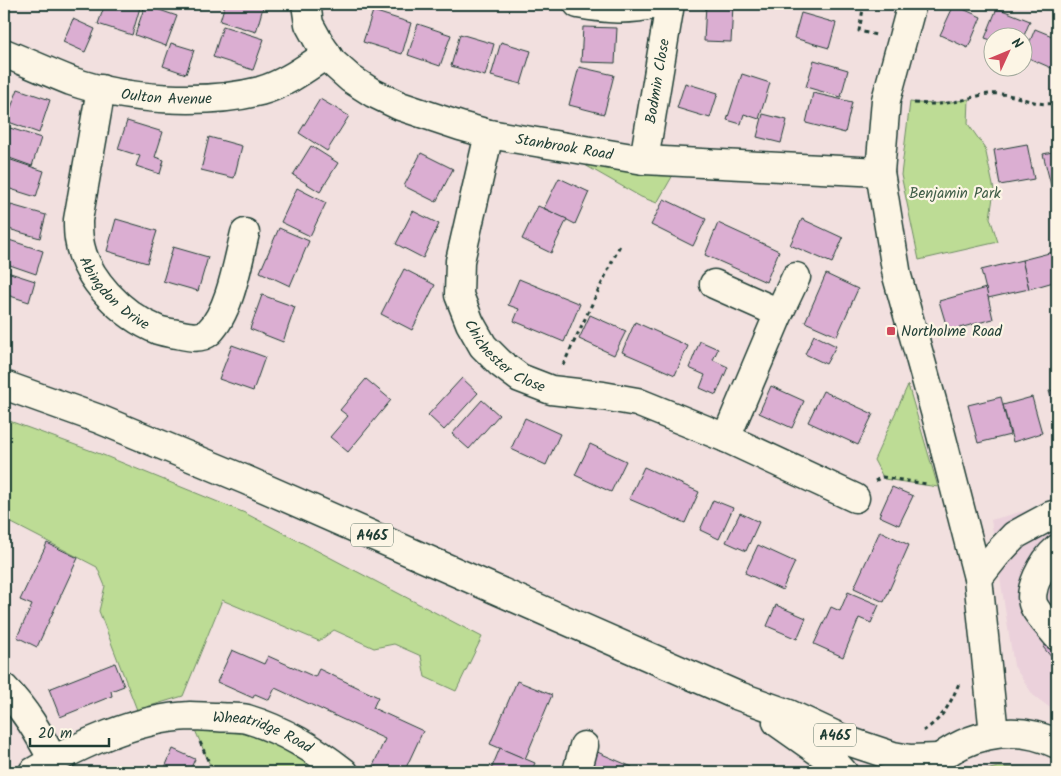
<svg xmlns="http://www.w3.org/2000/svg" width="1061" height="776" font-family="Kalam,sans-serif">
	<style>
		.built { fill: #ebd1db }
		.green { fill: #bddc95; stroke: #6e8c64 }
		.building { fill: #dbaed2; stroke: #1f3d34 }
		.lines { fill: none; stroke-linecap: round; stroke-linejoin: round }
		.minor-casing { stroke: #1f3d34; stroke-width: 31 }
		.highway-casing { stroke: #1f3d34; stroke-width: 31 }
		.path { stroke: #1f3d34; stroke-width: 3; stroke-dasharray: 4 4; stroke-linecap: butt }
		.minor { stroke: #fcf5e5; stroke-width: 28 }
		.highway { stroke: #fcf5e5; stroke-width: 28 }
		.poi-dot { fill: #d1495b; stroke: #fcf5e5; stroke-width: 2 }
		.labels { text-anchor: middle; stroke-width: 4.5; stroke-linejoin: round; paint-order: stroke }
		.shield { fill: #fcf5e5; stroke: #617469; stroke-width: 1 }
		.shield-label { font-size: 14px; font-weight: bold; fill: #1f3d34 }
		.street-label { font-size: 15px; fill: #1f3d34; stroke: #fcf5e5 }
		.park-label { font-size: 15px; fill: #3f5d47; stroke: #fcf5e5 }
		.poi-label { font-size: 15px; fill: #1f3d34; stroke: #fcf5e5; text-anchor: start }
	</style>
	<rect width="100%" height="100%" fill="#f2e0df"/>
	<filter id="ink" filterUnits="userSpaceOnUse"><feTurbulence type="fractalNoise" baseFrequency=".02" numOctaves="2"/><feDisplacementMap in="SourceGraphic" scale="10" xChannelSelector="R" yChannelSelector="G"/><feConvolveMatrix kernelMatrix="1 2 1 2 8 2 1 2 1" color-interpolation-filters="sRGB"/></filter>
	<g filter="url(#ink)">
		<!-- built -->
		<path class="built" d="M1057,502V713L1033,695L1014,666L991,520Z"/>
		<!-- green -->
		<g class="green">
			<path d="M969,99L968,124L985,148L994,190L990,218L998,242L919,260L901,175L910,102C930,105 949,103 969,99Z"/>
			<path d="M548,144L681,161L657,203L641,197Z"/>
			<path d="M908,385L938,487L884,479L874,460Z"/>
			<path d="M4,419L103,455L245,513L482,637L456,691L425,677L421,656L394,644L374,648L334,630L319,641L222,600L183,696L137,710L99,611L105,586L97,567L4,519Z"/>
			<path d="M189,716L245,719L344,772H213Z"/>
			<path d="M998,767L1025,768L1037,772H978Z"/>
		</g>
		<!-- building -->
		<g class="building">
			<path d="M105,4H141L132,35L98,24Z"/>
			<path d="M225,4H264L256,32L220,21Z"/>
			<path d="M706,4L733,5L731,42L704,41Z"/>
			<path d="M145,5L177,16L166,46L135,35Z"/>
			<path d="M954,5L981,17L968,48L940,35Z"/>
			<path d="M997,8L1030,21L1023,38H994V41L985,38Z"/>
			<path d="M373,11L411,23L402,54L363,42Z"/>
			<path d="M801,13L836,23L829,48L794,38Z"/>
			<path d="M73,19L95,29L85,52L63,42Z"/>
			<path d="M418,24L451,35L440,66L408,55Z"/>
			<path d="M223,26L264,39L253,70L213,57Z"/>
			<path d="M583,27L617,28L615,63L581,62Z"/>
			<path d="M1035,29L1057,38L1056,70L1024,56Z"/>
			<path d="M460,34L494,44L485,76L451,66Z"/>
			<path d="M501,42L531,51L521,84L491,76Z"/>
			<path d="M171,43L194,50L186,74L163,66Z"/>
			<path d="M814,60L848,70L841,97L806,87Z"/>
			<path d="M579,67L614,75L604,114L569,105Z"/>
			<path d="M742,74L770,83L759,119L744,114L741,124L727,120Z"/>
			<path d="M685,83L718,93L710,118L677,108Z"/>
			<path d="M18,89L50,100L39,133L6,121Z"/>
			<path d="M813,93L852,102L845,133L806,123Z"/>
			<path d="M320,99L349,116L327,151L299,133Z"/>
			<path d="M763,114L787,120L781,143L757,137Z"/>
			<path d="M127,121L163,132L155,157L164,160L160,174L136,166L140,156L118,149Z"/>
			<path d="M10,128L41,138L32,166L4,156V146Z"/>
			<path d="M209,137L242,146L234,178L201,170Z"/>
			<path d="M1027,144L1034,179L1000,185L994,150Z"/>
			<path d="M311,146L338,163L320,192L293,175Z"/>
			<path d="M1057,151V183L1051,185L1043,154Z"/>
			<path d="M421,153L453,169L436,202L404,186Z"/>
			<path d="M8,159L44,171L36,197L4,187V171Z"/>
			<path d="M559,178L589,192L575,224L544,208Z"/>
			<path d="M297,188L326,203L310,236L281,222Z"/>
			<path d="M664,199L706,219L693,246L651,225Z"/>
			<path d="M11,205L46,215L40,238L5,228Z"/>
			<path d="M538,206L567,219L551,253L522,239Z"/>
			<path d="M413,211L439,224L423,258L396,244Z"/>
			<path d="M116,219L157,231L147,263L107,251Z"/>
			<path d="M802,219L843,238L832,263L790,245Z"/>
			<path d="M718,223L779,251L766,282L705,255Z"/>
			<path d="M279,228L309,241L290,286L260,272Z"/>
			<path d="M9,240L43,251L36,274L4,263V257Z"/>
			<path d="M173,247L208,257L198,291L163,281Z"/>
			<path d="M1057,251V281L1029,289L1022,260Z"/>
			<path d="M1022,260L1029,289L988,298L981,270Z"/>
			<path d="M404,269L435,285L412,330L381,314Z"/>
			<path d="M4,271L35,281L29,302L4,294Z"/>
			<path d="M826,274L858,289L837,336L805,322Z"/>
			<path d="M519,279L580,304L564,342L514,321L519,309L508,305Z"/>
			<path d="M986,288L993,319L948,331L939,301Z"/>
			<path d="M262,295L295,307L283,342L250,329Z"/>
			<path d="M590,315L626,331L614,355L579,339Z"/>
			<path d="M635,322L688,346L675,375L622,352Z"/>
			<path d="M814,335L836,346L826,364L805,354Z"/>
			<path d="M700,341L718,349L713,360L728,367L716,395L700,388L705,375L689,368Z"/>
			<path d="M232,345L265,357L253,391L219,379Z"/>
			<path d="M462,378L478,393L444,430L428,415Z"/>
			<path d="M366,379L391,400L348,452L330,437L348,416L340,410Z"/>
			<path d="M771,386L804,401L792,428L759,413Z"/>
			<path d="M1057,389V418L1049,391Z"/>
			<path d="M823,391L873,414L858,445L808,422Z"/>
			<path d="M1001,397L1010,435L978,443L968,405Z"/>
			<path d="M1032,397L1042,433L1013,442L1003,405Z"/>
			<path d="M482,400L499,415L469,449L452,434Z"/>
			<path d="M525,418L560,434L546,465L511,449Z"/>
			<path d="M590,444L626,461L611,492L575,475Z"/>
			<path d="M644,467L699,492L685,523L629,499Z"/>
			<path d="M892,487L913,496L899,525L879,516Z"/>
			<path d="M713,500L733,508L719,539L700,530Z"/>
			<path d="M740,513L759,522L746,551L726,542Z"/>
			<path d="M880,531L909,545L884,602L854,588Z"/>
			<path d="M47,543L78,558L37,647L17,637L32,605L20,600Z"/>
			<path d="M758,545L795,562L782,590L745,573Z"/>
			<path d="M848,592L879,605L871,623L859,618L843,657L814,644L831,607L840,611Z"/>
			<path d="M776,605L806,618L797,639L767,626Z"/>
			<path d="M1057,617V664L1043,647L1051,641Z"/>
			<path d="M232,650L264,664L268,656L315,677L319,669L378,697L373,708L423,731L404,772H387L373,766L385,739L275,688L269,700L255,694L253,698L217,682Z"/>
			<path d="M115,663L124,686L111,691L112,696L60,717L49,689Z"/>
			<path d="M517,681L552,695L525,759L490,744Z"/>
			<path d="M500,748L535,763L531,772H490Z"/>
			<path d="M173,749L195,759L189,772H163Z"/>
			<path d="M595,751L632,767L630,772H586Z"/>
		</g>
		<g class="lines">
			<defs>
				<g id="minor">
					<path id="s1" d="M306,4L309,24L320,44L332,62L351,79L373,93L400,106L460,126L489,134L644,160L880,172"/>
					<path d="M578,4C606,9 628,11 657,4"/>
					<path d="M912,4L886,100L880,172L897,276L936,415L978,578L994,734"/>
					<path id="s2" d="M4,53C26,62 48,72 71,81C125,100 205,105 260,91C285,84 306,68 327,54"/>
					<path id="s3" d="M101,89L78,220C78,226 78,233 79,239C84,278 123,316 158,330C164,332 171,333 177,334C187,336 200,340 209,332C230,312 238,261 245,233"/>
					<path id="s4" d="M489,134L460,261L459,295L470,323L483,346L500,363L520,378L551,390L603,396L637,402L726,438L855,498"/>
					<path id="s5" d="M644,160L670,4"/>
					<path d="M714,284L779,313L726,438"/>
					<path d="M779,313L796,277"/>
					<path d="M1057,549C1044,560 1025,592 1035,608C1041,618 1050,627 1057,636"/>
					<path d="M978,578L997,554L1015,535L1050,516L1057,514"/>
					<path d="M4,688C26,711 38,732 53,760"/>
					<path id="s6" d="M33,772C78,745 137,718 190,716C199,716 208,717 217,717C227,718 238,717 247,719C284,730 314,749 344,772"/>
					<path d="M577,772L584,746"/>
				</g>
				<g id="highway">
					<path d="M4,385L99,419L246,480L736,695L789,714L845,740L893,756L910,759L938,758"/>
					<path d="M777,722L835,763L843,772"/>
					<path d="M926,770C960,736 1012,721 1057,744"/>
				</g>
			</defs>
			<!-- minor casing -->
			<use href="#minor" class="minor-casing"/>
			<!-- highway casing -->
			<use href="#highway" class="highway-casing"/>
			<!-- path -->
			<g class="path">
				<path d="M864,4L859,31L876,35"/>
				<path d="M914,103C927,104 940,105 953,102C968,100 984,92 1000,94C1020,95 1035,107 1057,103"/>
				<path d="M563,365L621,243"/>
				<path d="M875,481L882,477L927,484"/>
				<path d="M923,731C944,718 951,702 960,681"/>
				<path d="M200,742L213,772"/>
			</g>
			<!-- minor -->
			<use href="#minor" class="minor"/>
			<!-- highway -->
			<use href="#highway" class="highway"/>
		</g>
	</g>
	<!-- markers -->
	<rect class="poi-dot" x="886" y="326" width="10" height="10" rx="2.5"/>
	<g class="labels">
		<!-- shield labels -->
		<g class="shield">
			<rect x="351" y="523.5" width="42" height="23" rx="4"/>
			<rect x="814" y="723.5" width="42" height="23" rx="4"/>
		</g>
		<g class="shield-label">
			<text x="372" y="540">A465</text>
			<text x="835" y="740">A465</text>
		</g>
		<!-- street labels -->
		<g class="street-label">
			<text dy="5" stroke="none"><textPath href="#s5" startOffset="80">Bodmin Close</textPath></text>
			<text dy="5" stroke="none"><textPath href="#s2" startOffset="170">Oulton Avenue</textPath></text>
			<text dy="5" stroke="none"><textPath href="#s1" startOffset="316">Stanbrook Road</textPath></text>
			<text dy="5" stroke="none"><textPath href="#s3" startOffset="219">Abingdon Drive</textPath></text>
			<text dy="5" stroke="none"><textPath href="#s4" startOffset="244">Chichester Close</textPath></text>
			<text dy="5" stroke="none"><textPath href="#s6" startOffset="244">Wheatridge Road</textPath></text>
		</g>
		<!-- park labels -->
		<g class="park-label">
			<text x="955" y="198">Benjamin Park</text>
		</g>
		<!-- poi labels -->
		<g class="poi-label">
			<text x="901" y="336">Northolme Road</text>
		</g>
	</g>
	<!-- margin -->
	<rect width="1061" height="776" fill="none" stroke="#fcf5e5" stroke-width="20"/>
	<rect x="10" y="10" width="1041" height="756" fill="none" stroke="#1f3d34" stroke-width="2" filter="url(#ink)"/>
	<!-- north arrow -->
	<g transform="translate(1008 52) rotate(46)"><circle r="24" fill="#fcf5e5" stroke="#a4ab9e"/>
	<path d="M0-4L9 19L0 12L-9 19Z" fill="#d1495b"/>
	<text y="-8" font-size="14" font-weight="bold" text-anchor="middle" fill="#1f3d34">N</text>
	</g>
	<!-- scale -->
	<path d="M30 738v8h79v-8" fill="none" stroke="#1f3d34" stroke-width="2.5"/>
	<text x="38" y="738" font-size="15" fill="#1f3d34" stroke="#fcf5e5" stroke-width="4" paint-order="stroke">20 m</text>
</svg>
